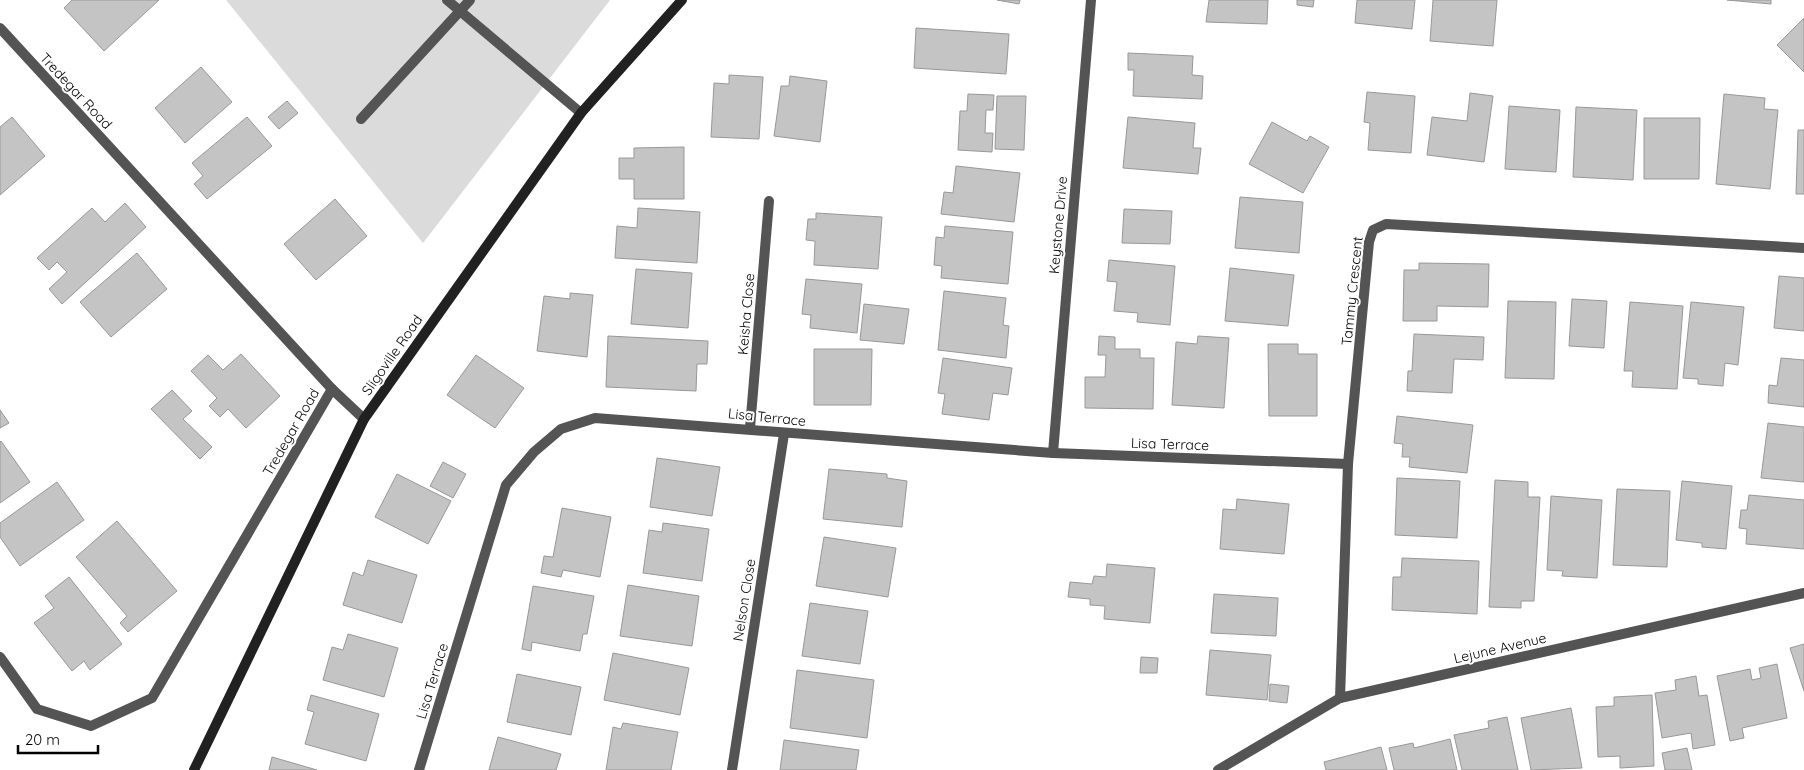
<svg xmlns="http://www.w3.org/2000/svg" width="1804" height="770" font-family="Quicksand,sans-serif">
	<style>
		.green { fill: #dbdbdb }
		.building { fill: #c4c4c4; stroke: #989898 }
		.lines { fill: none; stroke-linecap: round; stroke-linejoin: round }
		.street { stroke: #545454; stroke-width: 10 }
		.secondary { stroke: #212121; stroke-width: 10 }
		.labels { text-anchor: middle; stroke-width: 4; stroke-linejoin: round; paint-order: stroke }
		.street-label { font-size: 14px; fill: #000; stroke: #fff }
	</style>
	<rect width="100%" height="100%" fill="#fff"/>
	<!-- green -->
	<path class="green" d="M226,0H610L423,243Z"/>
	<!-- building -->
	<g class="building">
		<path d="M72,0H159L104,51L64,8Z"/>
		<path d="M997,0H1020L1019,4Z"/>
		<path d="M1209,0H1268L1267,24L1206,22Z"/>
		<path d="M1297,0H1314L1313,7L1297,5Z"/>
		<path d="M1357,0H1415L1412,29L1355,23Z"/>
		<path d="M1433,0H1497L1493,46L1430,41Z"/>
		<path d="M1727,0H1771V4Z"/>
		<path d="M1804,18V72L1777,45Z"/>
		<path d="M916,28L1009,34L1006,74L914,68Z"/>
		<path d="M1128,53L1193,56L1192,75L1203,76L1202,99L1133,96L1134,70H1128Z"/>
		<path d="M201,67L232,102L185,143L155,108Z"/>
		<path d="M729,75L763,77L759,139L711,137L714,83L729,84Z"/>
		<path d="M790,76L827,81L820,142L774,136L781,86H789Z"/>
		<path d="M1367,92L1415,96L1411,153L1368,150L1370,123L1364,122Z"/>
		<path d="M1470,93L1493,96L1484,162L1427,155L1432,117L1467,121Z"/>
		<path d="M968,94L994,95L993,110H986L985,133H993L992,152L958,150L960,111H967Z"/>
		<path d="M1724,94L1765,98L1764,109L1778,110L1770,189L1716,184Z"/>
		<path d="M997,96H1026L1024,150L995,149Z"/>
		<path d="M287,101L298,113L279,129L268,117Z"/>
		<path d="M1509,106L1560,110L1556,172L1505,169Z"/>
		<path d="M1576,107L1637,110L1633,180L1573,177Z"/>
		<path d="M12,117L45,156L0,195V127Z"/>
		<path d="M247,117L272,146L207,199L194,184L203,176L192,163Z"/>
		<path d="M1128,117L1195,123L1193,148H1201L1198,174L1123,168Z"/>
		<path d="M1644,118H1700L1699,179H1644Z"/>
		<path d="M1272,122L1307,141L1310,136L1329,147L1303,193L1249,164Z"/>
		<path d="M1798,130H1804V194H1796Z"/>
		<path d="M684,147V199H634V179H619V158H634V148Z"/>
		<path d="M956,166L1020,173L1014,222L941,214L944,192L953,193Z"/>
		<path d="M1240,197L1303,202L1299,253L1235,248Z"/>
		<path d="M335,199L367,236L316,280L284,244Z"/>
		<path d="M125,203L146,227L62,304L49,289L67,272L57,262L49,270L37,258L92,208L105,222Z"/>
		<path d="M638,208L700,212L697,263L615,258L617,226L637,228Z"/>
		<path d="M1124,209L1172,211L1170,244L1122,243Z"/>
		<path d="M816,213L882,217L878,269L814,265L815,241L806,240L808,219H816Z"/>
		<path d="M945,226L1013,232L1008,284L941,278L942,266L934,265L936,237L944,238Z"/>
		<path d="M137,253L167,289L111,337L80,302Z"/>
		<path d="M1109,260L1175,266L1170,325L1137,322L1138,313L1114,311L1117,282L1107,281Z"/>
		<path d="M1419,263L1489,264L1488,307L1437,306V321H1403L1404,270H1419Z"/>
		<path d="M1230,268L1294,275L1288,326L1225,321Z"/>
		<path d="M636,269L692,273L688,328L631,324Z"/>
		<path d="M1779,276L1804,278V331L1774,328Z"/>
		<path d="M806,279L862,284L857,333L810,328L811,315L802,314Z"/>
		<path d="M944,291L1006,298L1003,325L1009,326L1006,358L938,350Z"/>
		<path d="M570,293L593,295L587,357L537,351L544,296L570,299Z"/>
		<path d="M1572,299L1607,301L1604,348L1569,346Z"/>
		<path d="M1508,301L1556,302L1554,379L1505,378Z"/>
		<path d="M1630,302L1683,306L1677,389L1632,387L1633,371H1624Z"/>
		<path d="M1691,302L1744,307L1738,365L1725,363L1723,386L1698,384V379L1683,378Z"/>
		<path d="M864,304L909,309L904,344L860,340Z"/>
		<path d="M1414,334L1484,337L1483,360L1454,359L1452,393L1407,391L1408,371H1412Z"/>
		<path d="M608,336L708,341L707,364H697L696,391L606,387Z"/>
		<path d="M1099,336L1115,337V349H1140V358H1154L1153,409L1085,408V377H1105L1106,355H1098Z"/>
		<path d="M1198,336L1229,338L1224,408L1172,405L1176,342L1197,344Z"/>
		<path d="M1268,344H1298V354H1317V416H1269Z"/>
		<path d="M814,349H872L871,405H814Z"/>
		<path d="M241,354L280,396L246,428L228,409L220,417L209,406L217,398L191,371L208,355L223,370Z"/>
		<path d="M476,355L524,388L495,428L447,395Z"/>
		<path d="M943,358L1012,368L1008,395L993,393L989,420L942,414L945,394L938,393Z"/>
		<path d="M1781,358L1804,360V407L1768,403L1769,385L1777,386Z"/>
		<path d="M172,390L192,411L183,419L212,447L200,459L151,409Z"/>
		<path d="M0,410L9,423L0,428Z"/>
		<path d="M1397,416L1473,425L1467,473L1409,467L1410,457H1402L1403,444L1394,443Z"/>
		<path d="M1768,423L1804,427V482L1761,478Z"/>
		<path d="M1,441L30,482L0,503V442Z"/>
		<path d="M657,458L720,467L712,516L650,507Z"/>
		<path d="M443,462L466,474L453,498L430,486Z"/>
		<path d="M829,469L887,474V478L907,481L902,527L823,519Z"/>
		<path d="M397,474L451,501L428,544L375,517Z"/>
		<path d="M1397,478L1460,481L1457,538L1395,535Z"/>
		<path d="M1495,480L1528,482V497H1540L1534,601H1521V608L1489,607Z"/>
		<path d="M1682,481L1732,486L1726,549L1702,547V543L1676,540Z"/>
		<path d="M57,482L84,520L20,566L0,537V523Z"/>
		<path d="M1617,489L1670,491L1667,567L1613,565Z"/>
		<path d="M1749,495L1804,500V549L1746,544L1747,529L1739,528L1741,510H1747Z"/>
		<path d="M1551,496L1602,500L1597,578L1562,576L1563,571L1547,570Z"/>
		<path d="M1237,499L1289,504L1284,554L1220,549L1223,509L1236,510Z"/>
		<path d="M562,508L611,517L600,577L563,570L561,577L541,573L544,556L553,557Z"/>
		<path d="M117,521L177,591L128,632L120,623L127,616L76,557Z"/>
		<path d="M663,523L709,529L702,581L643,573L649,530L662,532Z"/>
		<path d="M824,537L896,548L888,597L816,586Z"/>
		<path d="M1402,558L1479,561L1477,614L1392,610L1393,577H1401Z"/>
		<path d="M368,560L417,575L402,623L343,605L353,572L363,576Z"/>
		<path d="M1107,564L1155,568L1150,623L1104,619L1105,606L1090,605V599L1068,597L1070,582L1092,584L1094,576L1106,577Z"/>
		<path d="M69,577L122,644L90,670L84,661L72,671L34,623L54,608L45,596Z"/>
		<path d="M628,585L699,596L692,646L620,636Z"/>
		<path d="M533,586L594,596L587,634H583L580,651L532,642L531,651L522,649Z"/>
		<path d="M1214,594L1278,598L1276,636L1211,633Z"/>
		<path d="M810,603L868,611L860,664L802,656Z"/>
		<path d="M348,634L398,648L384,697L323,680L332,647L343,650Z"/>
		<path d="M1804,644V691L1790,648Z"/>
		<path d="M1210,650L1271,655L1267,700L1206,695Z"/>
		<path d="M613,653L689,668L680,715L604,700Z"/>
		<path d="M1141,657L1158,658L1157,673H1140Z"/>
		<path d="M1777,664L1787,718L1742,728L1744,738L1730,741L1717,676L1750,669L1752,680L1761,678L1759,668Z"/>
		<path d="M797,670L874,680L867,738L790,728Z"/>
		<path d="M517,674L581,687L571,735L507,722Z"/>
		<path d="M1696,676L1699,696L1707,695L1715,745L1693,749L1691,733L1662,738L1655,693L1676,690L1675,680Z"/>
		<path d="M1270,684L1289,686L1287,703L1269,701Z"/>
		<path d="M311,695L379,714L366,761L305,744L314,712L307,710Z"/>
		<path d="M1652,695L1654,766L1620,768V756L1598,757L1596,707L1614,706V697Z"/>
		<path d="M1571,708L1582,768L1531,770L1521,718Z"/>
		<path d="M1507,717L1518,770H1462L1454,735L1489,728L1488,721Z"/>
		<path d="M623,723L678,732L671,770H606L613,727L621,729Z"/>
		<path d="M498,737L561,754L556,770H489Z"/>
		<path d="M1450,739L1457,770H1394L1389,748L1413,743L1414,748Z"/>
		<path d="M784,740L859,750L856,770H780Z"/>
		<path d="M1381,747L1387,770H1326L1324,762Z"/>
		<path d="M1687,748L1692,770H1665L1662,753Z"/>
		<path d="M272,757L317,770H269Z"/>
	</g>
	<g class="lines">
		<!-- street -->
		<g class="street">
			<path d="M447,0L581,113"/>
			<path d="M0,28L332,389L152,698L91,726L37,709L0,657"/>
			<path d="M361,119L470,0"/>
			<path d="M332,389L364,419"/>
			<path d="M750,428L769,201"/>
			<path d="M1053,453L1091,0"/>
			<path d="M1340,698L1348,464L1369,242L1373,230L1386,224L1804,248"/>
			<path d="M419,770L506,485L534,452L561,429L595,418L1053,453L1348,464"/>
			<path d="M732,770L784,434"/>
			<path d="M1218,770L1340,698L1804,593"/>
		</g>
		<!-- secondary -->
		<path class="secondary" d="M194,770L364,419L581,113L682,0"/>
	</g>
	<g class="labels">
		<!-- street labels -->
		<g class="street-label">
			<text transform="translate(76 91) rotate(47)" y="5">Tredegar Road</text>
			<text transform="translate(1058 225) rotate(-85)" y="5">Keystone Drive</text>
			<text transform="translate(1352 291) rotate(-84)" y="5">Tammy Crescent</text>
			<text transform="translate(746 314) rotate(-85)" y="5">Keisha Close</text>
			<text transform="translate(392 355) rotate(-55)" y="5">Sligoville Road</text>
			<text transform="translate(767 417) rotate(6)" y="5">Lisa Terrace</text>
			<text transform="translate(291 432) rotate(-60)" y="5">Tredegar Road</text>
			<text transform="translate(1170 444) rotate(2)" y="5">Lisa Terrace</text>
			<text transform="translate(744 600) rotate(-81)" y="5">Nelson Close</text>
			<text transform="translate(1500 648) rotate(-13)" y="5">Lejune Avenue</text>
			<text transform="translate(432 681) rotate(-73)" y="5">Lisa Terrace</text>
		</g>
	</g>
	<!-- scale -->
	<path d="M18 745v8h80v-8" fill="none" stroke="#000000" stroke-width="2.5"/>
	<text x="25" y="745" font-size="15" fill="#000000" stroke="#ffffff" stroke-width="4" paint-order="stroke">20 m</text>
</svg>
